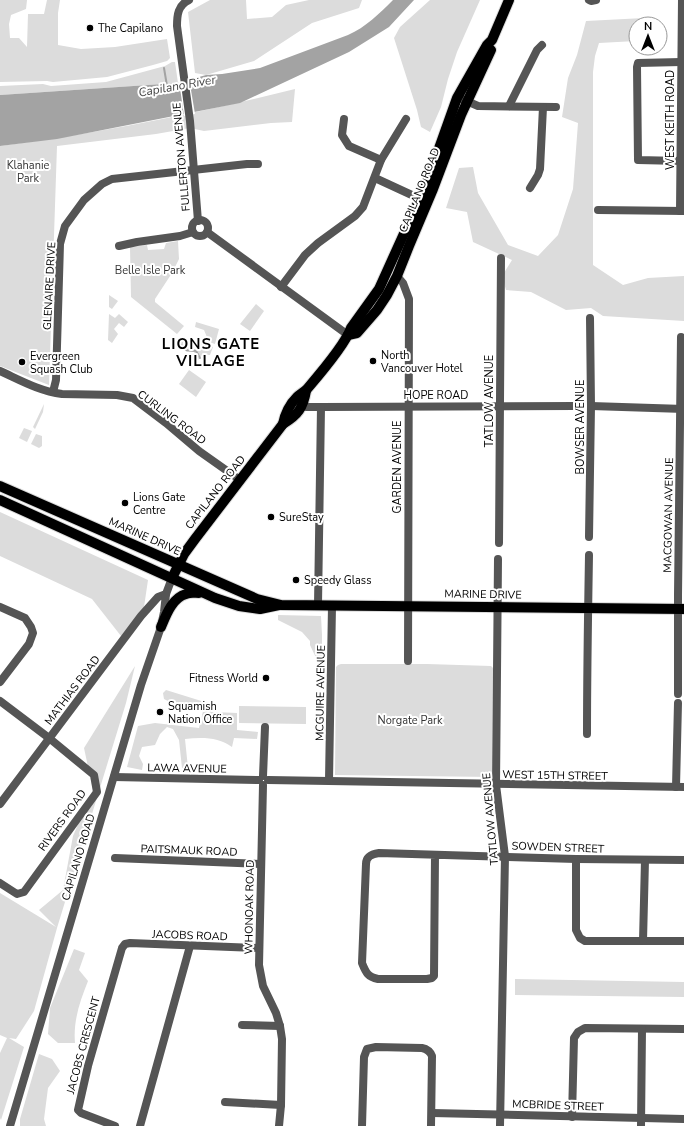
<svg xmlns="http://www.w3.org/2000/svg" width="684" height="1126" font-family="'Nunito Sans',sans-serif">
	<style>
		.green { fill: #dcdcdc }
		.water { fill: #a3a3a3 }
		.pier { fill: #fff }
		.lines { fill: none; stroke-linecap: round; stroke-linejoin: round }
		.stream { stroke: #a3a3a3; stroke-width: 2 }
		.major-casing { stroke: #dbdbdb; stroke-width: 12 }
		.minor { stroke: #555; stroke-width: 8 }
		.major { stroke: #000; stroke-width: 10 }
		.poi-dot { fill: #000; stroke: #fff; stroke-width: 1.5 }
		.labels { text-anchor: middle; stroke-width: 4; stroke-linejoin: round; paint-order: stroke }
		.poi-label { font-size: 11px; fill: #000; stroke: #fff; text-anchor: start }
		.street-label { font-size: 11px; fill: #000; stroke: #fff }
		.park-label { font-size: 11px; fill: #333; stroke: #fff }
		.water-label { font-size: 12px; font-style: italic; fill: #444; stroke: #fff }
		.district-label { font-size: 15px; font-weight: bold; letter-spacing: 1px; fill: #000; stroke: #fff }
	</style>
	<rect width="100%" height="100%" fill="#fff"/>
	<!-- green -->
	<g class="green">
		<path d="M0,0H27L26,9L11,15L9,24L10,38H19L27,47L28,14H44L47,0H60L58,13V45L81,49L115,47L167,39L170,58L167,61L153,65L107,77L53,82L47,81L0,82Z"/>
		<path d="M210,0H246L247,19L272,17L286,5L309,0H362L359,8L312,23L254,61L206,75L195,73L188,12Z"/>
		<path d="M430,0H480L457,52L448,79L441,107L430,132L421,127L417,110L394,38L400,27Z"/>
		<path d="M644,18L651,24H636V41L599,43L595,56L593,72V265L623,285L648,278L684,276V321L603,316L591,308L566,310L531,292L506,290L502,276L512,260L473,242L467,212L446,208L459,168L473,167L478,193L508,245L538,256L558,235L573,189L578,123L562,117L568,78L577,55L586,21Z"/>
		<path d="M172,62H175L178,83L0,95V86L43,84L51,86L106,82L165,66Z"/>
		<path d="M295,89L292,122L271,123L204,131L190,128L156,134L57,146L49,385L0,366V146C100,133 198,113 295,89Z"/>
		<path d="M178,241L179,259L172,273L155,299V302L184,326L177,334L131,297L130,247L147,245L148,250L164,249L166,243Z"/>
		<path d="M109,295L118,301L112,309L109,307Z"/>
		<path d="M256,304L264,311L250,331L240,324Z"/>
		<path d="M109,314L115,318L119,314L128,322L124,327L119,323L114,329L118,334L112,343L108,340Z"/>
		<path d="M196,322L219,329L215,344L209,342L204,330L195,327Z"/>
		<path d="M182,340H183V345L190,341L194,342L190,347L192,349H196L205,340L207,344L213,347L210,355H202L198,360L194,352H187L178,345Z"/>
		<path d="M189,370L206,382L196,397L179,384Z"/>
		<path d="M44,404L43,412L35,429L33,427Z"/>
		<path d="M24,428L32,431L27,442L19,438Z"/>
		<path d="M36,434L42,436V446L39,448L31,444Z"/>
		<path d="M0,512L148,580L144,607L121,636L92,599L0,556Z"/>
		<path d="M278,615L321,616L322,635V680H319L317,660L310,645V641L302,632L278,620Z"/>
		<path d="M341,664H427L491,666L493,668L492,777L335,775L336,667L338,665Z"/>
		<path d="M135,666L126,703L57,928L34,1011L16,1039L9,1038L24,1047L1,1120L0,1118V1053L7,1038L0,1035V893L56,927L39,910L63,890L73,836L93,790L84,748Z"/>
		<path d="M166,690L211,704L214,712L237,713V730L258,732L257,739L234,738L232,747C219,737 202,737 185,739L188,768H182L179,740L173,729L167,727L160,734L155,745L142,747L139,756L143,764L142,770L127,767L138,726L155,723L199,728L204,707L170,702L164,699L163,693Z"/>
		<path d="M239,706L306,707V724L239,723Z"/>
		<path d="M74,949L85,953L79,970L88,981C80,1001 73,1021 75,1043H58L48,1034L50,1008Z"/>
		<path d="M515,979L684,982V997L515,995Z"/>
		<path d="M39,1054L52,1059L60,1071L48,1088L44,1119L46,1126H20V1119Z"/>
	</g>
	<!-- water -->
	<path class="water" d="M393,0H414L389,27L349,52L240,103L57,139L0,146V95L178,83L206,75L222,74L260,68L348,35C366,27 379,14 393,0Z"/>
	<!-- pier -->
	<path class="pier" d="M189,78L195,114L184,116L179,81Z"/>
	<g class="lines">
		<!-- stream -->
		<g class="stream">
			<path d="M164,68L167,86"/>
			<path d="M180,344L186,350L196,351L200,358"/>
		</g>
		<defs>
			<g id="major">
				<path d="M348,335L357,333L377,310L387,295L397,276L409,246L433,189L461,115L491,50"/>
				<path d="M283,424C285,414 290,404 297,397C300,394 304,392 307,389C319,375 345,345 351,328L379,289L426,185L457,98L487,45L492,40L509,0"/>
				<path d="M0,486L257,599L281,605L684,609"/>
				<path d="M0,500L215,598L239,606L260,609L279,605"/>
				<path d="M172,578L184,554L195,539L283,424C298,415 303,408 306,391"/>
				<path d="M161,627C166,615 172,598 186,594C190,592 195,593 199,593"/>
			</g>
		</defs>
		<!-- major casing -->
		<use href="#major" class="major-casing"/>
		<!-- minor -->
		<g class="minor">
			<path d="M189,0C178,5 177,15 177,26L190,121L198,221"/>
			<path d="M589,0L591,1L596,0"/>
			<path d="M462,99L478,106L556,107"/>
			<path d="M509,106L537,50L542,45"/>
			<path d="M344,119L342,135L349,146L381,160"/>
			<path d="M681,161L638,160L637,67L638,63L681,62"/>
			<path d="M375,178L414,196"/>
			<path d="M530,188L538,175L540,169L543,107"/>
			<path d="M598,210L684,211"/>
			<path d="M680,211L682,0"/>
			<circle cx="200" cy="228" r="8"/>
			<path d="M207,232L348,335"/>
			<path d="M119,246L137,242L180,236L193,232"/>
			<path d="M397,276L403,283L409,299L408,661"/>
			<path d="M281,287L305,255L318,243L355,216L363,207L381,160L406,119"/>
			<path d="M0,371C20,380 39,391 62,394L117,395L133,398L166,423L199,451L240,480"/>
			<path d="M53,392L56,380L60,244L65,226L84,200L102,184L112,179L247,164H258"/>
			<path d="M304,403L306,407H321L575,406"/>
			<path d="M591,406L684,409"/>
			<path d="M589,537L591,406L590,318"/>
			<path d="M499,543L501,258"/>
			<path d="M498,559L496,785L505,856L500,1126"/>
			<path d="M318,605L321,407"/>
			<path d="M0,607L25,618L31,627L33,633L29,644L0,682"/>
			<path d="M678,694V595L681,337"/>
			<path d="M0,701L49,738L94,775L97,792L24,892L17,894L0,883"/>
			<path d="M587,734C587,674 588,614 589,555"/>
			<path d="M263,776L265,727"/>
			<path d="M114,777L259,780"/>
			<path d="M268,780L684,787"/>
			<path d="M329,780L332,606"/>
			<path d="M263,785L259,965L263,986L276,1013L280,1026L282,1039L281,1105L279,1126"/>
			<path d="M676,787L678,703"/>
			<path d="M0,804L141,616L158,597L166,594"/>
			<path d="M435,855L434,976L432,978L427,979H378C368,977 366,973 362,963L366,864C366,856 372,854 379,853L576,859L684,860"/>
			<path d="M115,858L261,864"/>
			<path d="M576,859V930L580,938L585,941H684"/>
			<path d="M643,941L645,860"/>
			<path d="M242,1025L280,1026"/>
			<path d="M225,1102L281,1105"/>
			<path d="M432,1113L684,1119"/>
			<path d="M572,1117L574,1038L578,1032L585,1028L684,1029"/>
			<path d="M10,1126L141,685L161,627L164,612L166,594L172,578"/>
			<path d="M115,1126L81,1113L78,1110L88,1066L122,948L125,944L130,943L259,948"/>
			<path d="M140,1126L190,946"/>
			<path d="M362,1126L364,1057L367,1049L376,1047L422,1048C427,1049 430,1051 432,1056L431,1126"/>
			<path d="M641,1126L642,1029"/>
		</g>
		<!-- major -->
		<use href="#major" class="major"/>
	</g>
	<!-- markers -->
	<g class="poi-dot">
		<circle cx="90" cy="28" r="4"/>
		<circle cx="373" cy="361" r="4"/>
		<circle cx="22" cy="362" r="4"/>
		<circle cx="125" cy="503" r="4"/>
		<circle cx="271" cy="517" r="4"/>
		<circle cx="296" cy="580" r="4"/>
		<circle cx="266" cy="678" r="4"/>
		<circle cx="160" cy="712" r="4"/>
	</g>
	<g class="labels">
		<!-- poi labels -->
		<g class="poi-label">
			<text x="98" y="32">The Capilano</text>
			<text x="381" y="359">North<tspan x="381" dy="13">Vancouver Hotel</tspan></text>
			<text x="30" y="360">Evergreen<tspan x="30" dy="13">Squash Club</tspan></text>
			<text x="133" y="501">Lions Gate<tspan x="133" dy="13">Centre</tspan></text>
			<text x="279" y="521">SureStay</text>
			<text x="304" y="584">Speedy Glass</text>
			<text x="258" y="682" text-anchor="end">Fitness World</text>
			<text x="168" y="710">Squamish<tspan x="168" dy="13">Nation Office</tspan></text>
		</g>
		<!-- street labels -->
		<g class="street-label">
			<text transform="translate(670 120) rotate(-90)" y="4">WEST KEITH ROAD</text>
			<text transform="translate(181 157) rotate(-95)" y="4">FULLERTON AVENUE</text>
			<text transform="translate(419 190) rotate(-68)" y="4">CAPILANO ROAD</text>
			<text transform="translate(49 286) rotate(-87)" y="4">GLENAIRE DRIVE</text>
			<text x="436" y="399">HOPE ROAD</text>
			<text transform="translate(489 401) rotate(-90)" y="4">TATLOW AVENUE</text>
			<text transform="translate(172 417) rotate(37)" y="4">CURLING ROAD</text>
			<text transform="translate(580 427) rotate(-90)" y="4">BOWSER AVENUE</text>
			<text transform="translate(397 467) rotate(-90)" y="4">GARDEN AVENUE</text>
			<text transform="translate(215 492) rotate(-52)" y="4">CAPILANO ROAD</text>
			<text transform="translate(668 515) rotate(-89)" y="4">MACGOWAN AVENUE</text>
			<text transform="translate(145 536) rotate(24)" y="4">MARINE DRIVE</text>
			<text transform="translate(483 594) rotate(1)" y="4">MARINE DRIVE</text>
			<text transform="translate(72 690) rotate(-53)" y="4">MATHIAS ROAD</text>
			<text transform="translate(320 693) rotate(-89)" y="4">MCGUIRE AVENUE</text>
			<text transform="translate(187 768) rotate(1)" y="4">LAWA AVENUE</text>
			<text transform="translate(555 775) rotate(1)" y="4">WEST 15TH STREET</text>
			<text transform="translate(490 819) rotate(-95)" y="4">TATLOW AVENUE</text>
			<text transform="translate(62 820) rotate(-54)" y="4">RIVERS ROAD</text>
			<text transform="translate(558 847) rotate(2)" y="4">SOWDEN STREET</text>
			<text transform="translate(189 850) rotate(2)" y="4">PAITSMAUK ROAD</text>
			<text transform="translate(78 857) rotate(-73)" y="4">CAPILANO ROAD</text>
			<text transform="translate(249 907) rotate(-89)" y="4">WHONOAK ROAD</text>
			<text transform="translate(190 935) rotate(2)" y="4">JACOBS ROAD</text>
			<text transform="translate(83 1045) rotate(-75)" y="4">JACOBS CRESCENT</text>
			<text transform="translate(558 1105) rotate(2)" y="4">MCBRIDE STREET</text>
		</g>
		<!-- park labels -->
		<g class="park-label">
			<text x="28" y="169">Klahanie<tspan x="28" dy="13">Park</tspan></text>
			<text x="150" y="274">Belle Isle Park</text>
			<text x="410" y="724">Norgate Park</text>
		</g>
		<!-- water labels -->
		<g class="water-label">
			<text transform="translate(177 86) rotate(-10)" y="4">Capilano River</text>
		</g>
		<!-- district labels -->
		<g class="district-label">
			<text x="211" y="349">LIONS GATE<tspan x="211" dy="17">VILLAGE</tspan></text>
		</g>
	</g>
	<!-- north arrow -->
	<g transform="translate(648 36)"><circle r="19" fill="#ffffff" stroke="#999999"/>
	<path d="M0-3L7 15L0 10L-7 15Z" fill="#000000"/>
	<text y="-6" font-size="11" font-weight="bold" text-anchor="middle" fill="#000000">N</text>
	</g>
</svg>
